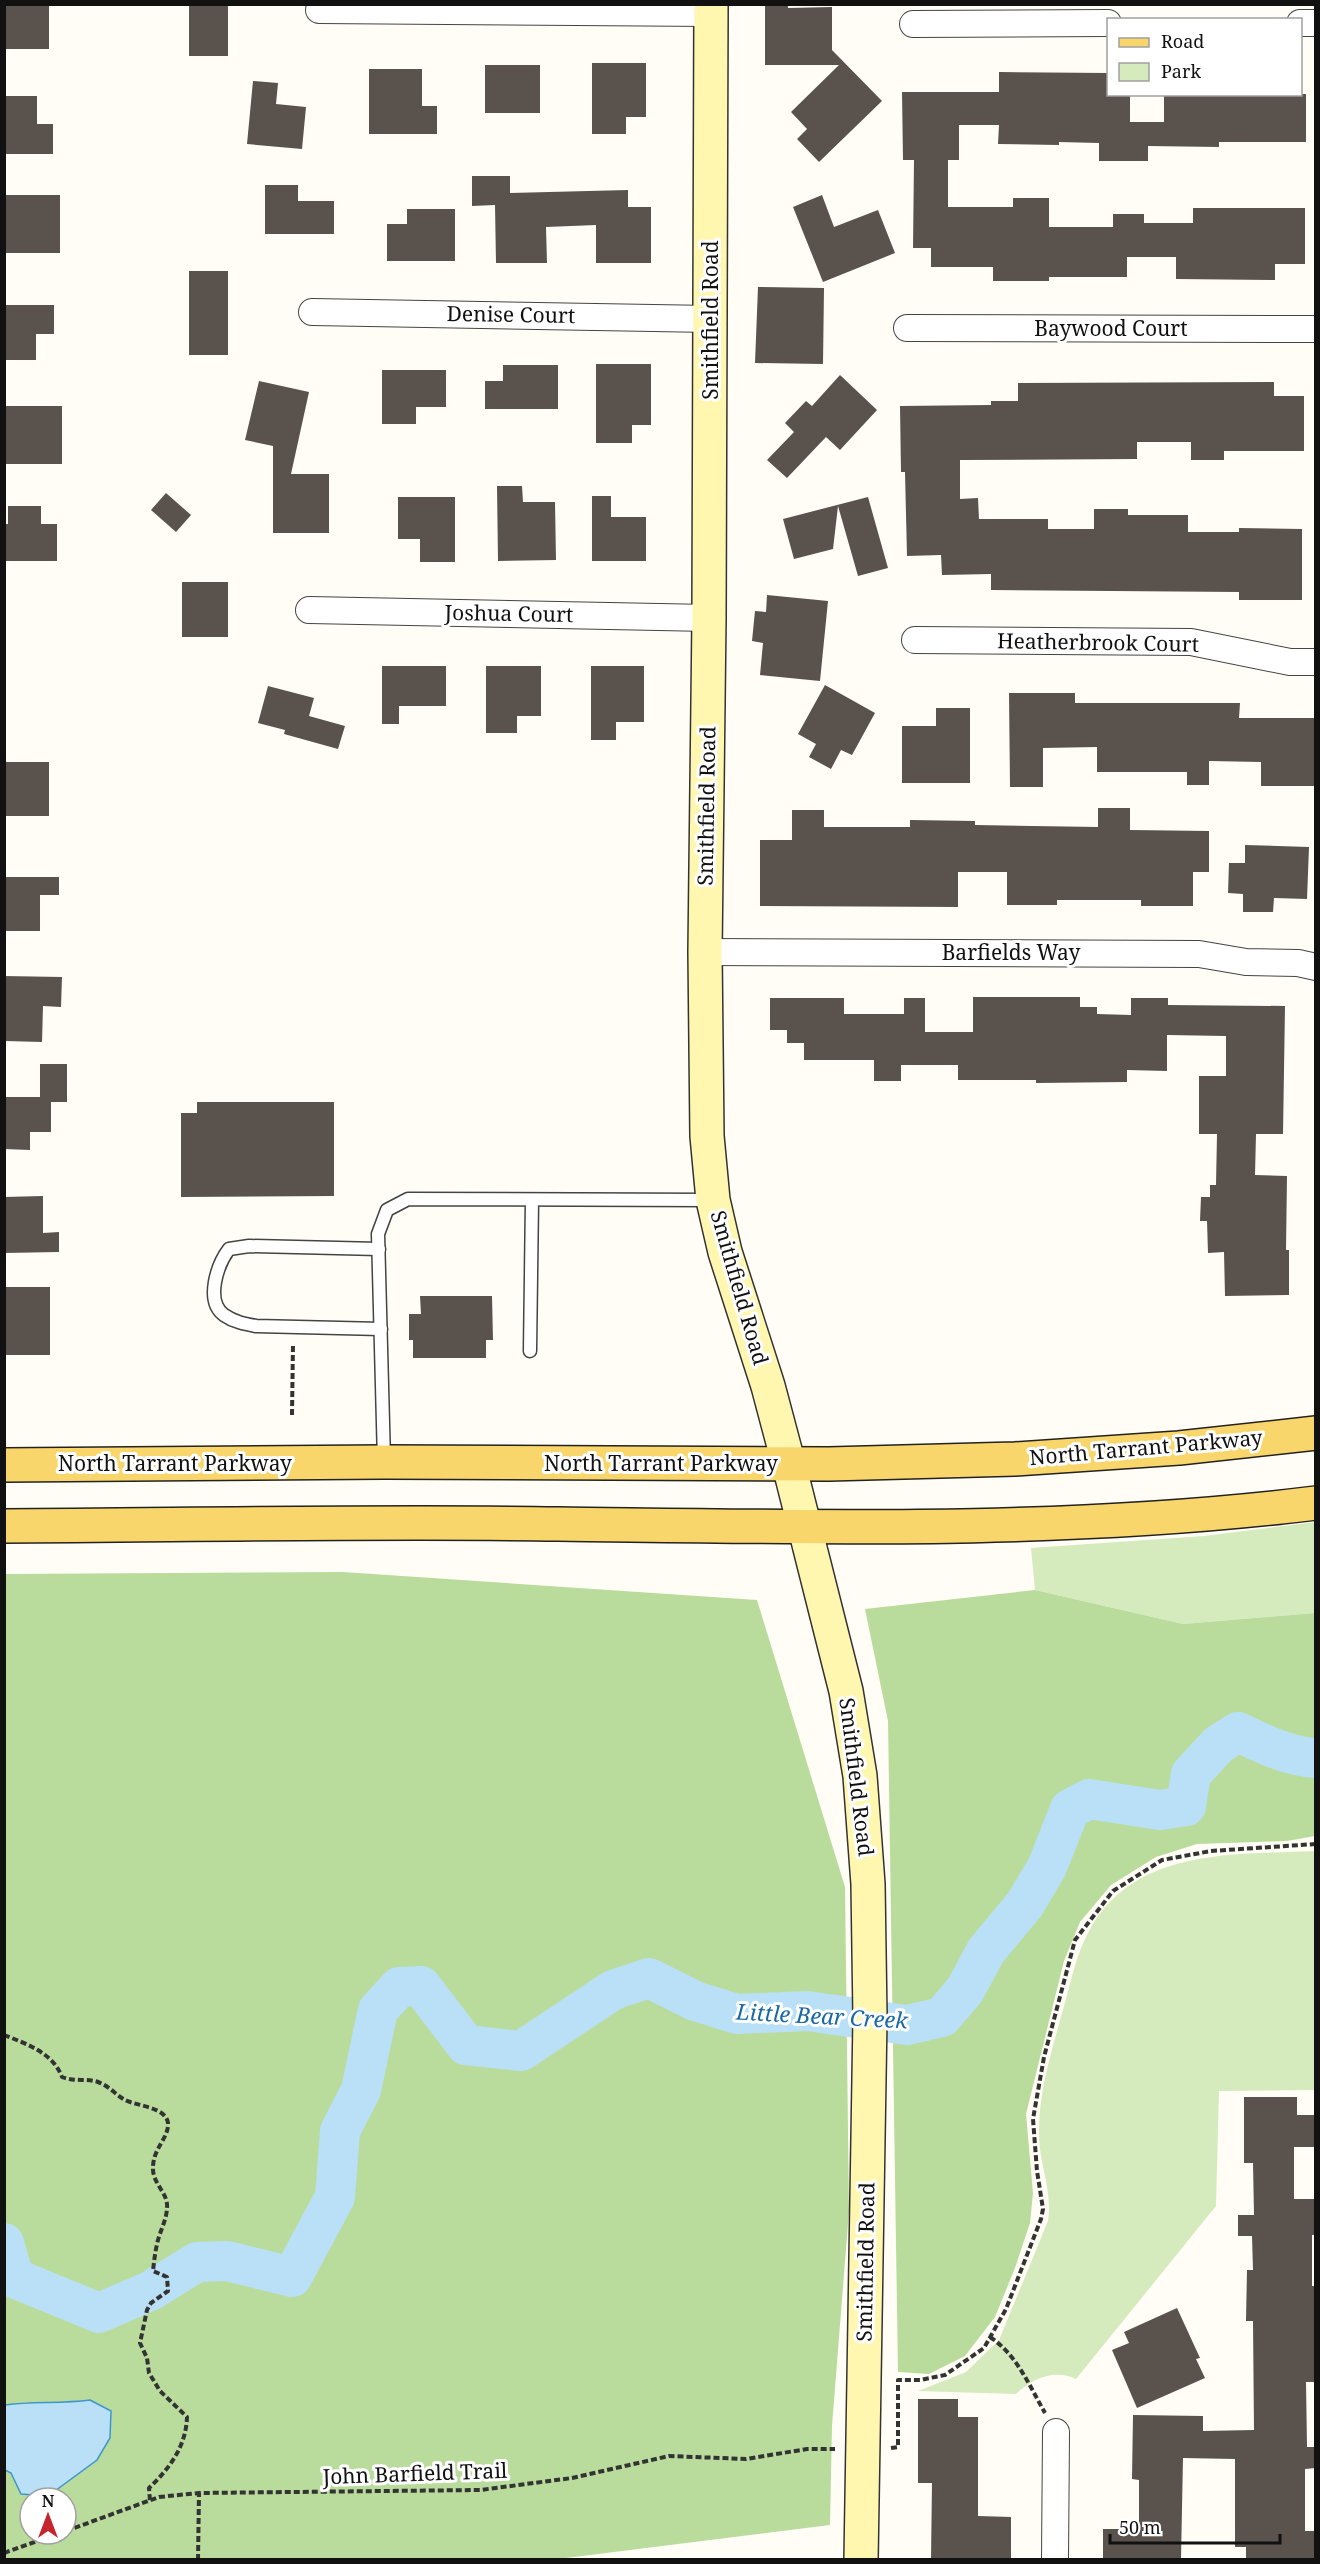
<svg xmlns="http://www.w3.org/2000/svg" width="1320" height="2564" font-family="'Noto Serif',serif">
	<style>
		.green { fill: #d5ebbd }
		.forest { fill: #b9dc9c; fill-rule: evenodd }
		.water { fill: #b9e0f7; stroke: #3f96cf; stroke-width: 1.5 }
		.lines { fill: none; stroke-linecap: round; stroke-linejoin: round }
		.river { stroke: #b9e0f7; stroke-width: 40 }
		.building { fill: #5a524d }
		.service-casing { stroke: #444; stroke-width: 15 }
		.minor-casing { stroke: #444; stroke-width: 28 }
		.secondary-casing { stroke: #333; stroke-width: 36 }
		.primary-casing { stroke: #222; stroke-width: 36 }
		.path { stroke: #333; stroke-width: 4; stroke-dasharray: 6 3; stroke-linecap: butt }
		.service { stroke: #fff; stroke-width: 12 }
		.minor { stroke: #fff; stroke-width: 26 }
		.secondary { stroke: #fff6b0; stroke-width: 33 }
		.primary { stroke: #f9d66b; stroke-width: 33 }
		.labels { text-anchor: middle; stroke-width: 6; stroke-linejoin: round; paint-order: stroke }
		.street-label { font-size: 21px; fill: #111; stroke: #fff }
		.water-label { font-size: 22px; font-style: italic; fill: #1768a6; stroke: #fff }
	</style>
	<rect width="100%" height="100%" fill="#fffdf5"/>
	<!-- green -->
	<g class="green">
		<path d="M1315,1522V1613L1183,1624L1035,1590L1031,1548L1204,1536Z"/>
		<path d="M1315,1851V2090L1219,2091L1216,2206L1076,2379C1054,2369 1033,2378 1016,2394L918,2391L966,2372L999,2340L1048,2221C1053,2191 1038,2161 1039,2131C1039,2088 1053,2047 1064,2006C1071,1982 1076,1955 1088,1933C1133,1847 1233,1855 1315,1851Z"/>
	</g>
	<!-- forest -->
	<g class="forest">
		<path d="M343,1572L757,1600L845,1887L849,2211L832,2426L830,2525L550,2560H5V1574ZM30,2498H66V2534H30Z"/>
		<path d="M1035,1590L1183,1624L1315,1613V1836L1287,1841L1197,1844L1156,1857L1111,1885L1080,1922L1064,1961L1026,2114L1033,2193L1030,2223L1015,2268L995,2317L965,2356L929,2374L898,2372L888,1721L865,1609Z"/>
	</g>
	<!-- water -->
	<path class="water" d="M90,2400L111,2411L110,2438L97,2460L48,2496L21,2494L11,2473L5,2470V2405C34,2401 60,2404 90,2400Z"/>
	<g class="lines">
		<!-- river -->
		<path class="river" d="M4,2243L14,2278L99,2313L150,2291L197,2262L227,2261L292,2277L335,2197L340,2131L361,2090L378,2010L399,1987L421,1986L466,2045L521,2051L613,1990L649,1978L695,2001L737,2014L807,2011L907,2025L942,2017L965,1990L986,1951L1025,1904L1047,1867L1070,1809L1089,1799L1160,1810L1186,1806L1191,1774L1219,1744L1238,1732C1263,1744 1287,1756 1316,1758"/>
	</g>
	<!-- building -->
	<g class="building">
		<rect x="4" y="4" width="45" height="45"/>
		<rect x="189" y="4" width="39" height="52"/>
		<path d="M765,4H788V8L832,7V50L882,101L819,162L797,139L807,129L791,112L839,65H765Z"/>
		<path d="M592,63H646V117H626V134H592Z"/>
		<rect x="485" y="65" width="55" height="48"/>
		<path d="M369,69H422V106H437V134H369Z"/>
		<path d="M999,72L1108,73V94H1130V122H1164V94H1306V142H1219V147L1148,146V161H1099V143L1059,142V145L998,144L999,125H959V160H948V207H1013V198H1049V227H1113V214H1144V223H1193V208H1305V264H1275V280L1176,279V257H1127V277H1049V281H993V267H931V248H913L914,160H903L902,92H999Z"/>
		<path d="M253,81L278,83L276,104L306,107L302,149L247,144Z"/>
		<path d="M4,96H37V124H53V154H4Z"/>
		<path d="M472,176H510V193L628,190V207H651V263H596V225L546,227L547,263H496L495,205L472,206Z"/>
		<path d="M265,185H298V201H334V234H265Z"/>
		<rect x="4" y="195" width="56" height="58"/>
		<path d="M822,195L834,227L878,210L895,253L823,282L793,207Z"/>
		<path d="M407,209H455V261H387V224H407Z"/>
		<rect x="189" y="271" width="39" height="84"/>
		<path d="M758,287L824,288L823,364L755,363Z"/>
		<path d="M4,305H54V334H36V360H4Z"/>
		<path d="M596,364H651V425H632V443H596Z"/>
		<path d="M503,365H558V409H485V381H503Z"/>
		<path d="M382,370H446V407H416V424H382Z"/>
		<path d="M840,375L877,410L840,450L826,437L787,478L767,460L794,432L785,423L806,401L812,406Z"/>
		<path d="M259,381L309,392L291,474H329V533H273V446L245,440Z"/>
		<path d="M1274,382V396H1304V451H1224V460H1191V442H1137V459L960,460V499L978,498L979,519H1048V529H1094V509H1128V515H1188V532H1239V528L1302,529V600H1239V592L991,590V574L942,575L941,555L907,556L905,472H901L900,406L991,405V401H1018V383Z"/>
		<rect x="4" y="406" width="58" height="58"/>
		<path d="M497,486H522L523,502H555L556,560L498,561Z"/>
		<path d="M166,493L191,515L176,532L151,510Z"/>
		<path d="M592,496H611V517H646V561H592Z"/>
		<path d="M398,497H455V562H420V539H398Z"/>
		<path d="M868,497L888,568L858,576L838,506L833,549L794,559L783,519Z"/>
		<path d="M8,506H41V524H57V561H4V524H8Z"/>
		<rect x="182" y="582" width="46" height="55"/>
		<path d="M767,595L828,601L820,681L760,675L763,643L752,641L755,611L766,612Z"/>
		<path d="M382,666H446V706H399V724H382Z"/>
		<path d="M486,666H541V716H517V733H486Z"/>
		<path d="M591,666H644V722H616V740H591Z"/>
		<path d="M825,685L875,713L852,755L841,750L831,769L809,757L816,744L798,734Z"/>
		<path d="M268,686L314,698L309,716L345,726L338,749L284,734L285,730L258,723Z"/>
		<path d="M1009,693H1075V703H1240L1239,718H1316V786H1261V762L1209,761V785H1187V772H1097V747L1043,748V787H1010Z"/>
		<path d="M936,708H970V783H902V726H936Z"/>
		<rect x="4" y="762" width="45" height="54"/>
		<path d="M1098,808H1130V830L1209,831V872H1193V906H1141V900H1057V905H1007V872H958V907L760,906V840H792V810H824V827H910V820L975,821V825L1098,827Z"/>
		<path d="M1245,845L1309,847L1307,899L1274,898L1273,912H1243V894L1228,893L1229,863H1245Z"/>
		<path d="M4,877H59V895H40V931H4Z"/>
		<path d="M4,976L62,977L61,1007L43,1006L42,1042L5,1041Z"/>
		<path d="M973,997H1080V1007H1097V1014L1131,1015V998H1168V1005L1285,1006L1283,1134H1256L1255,1175L1287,1176L1286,1250H1289V1295L1225,1296L1224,1252L1208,1253L1207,1221H1200L1201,1197H1210V1185H1216L1217,1134H1199V1076H1226V1036L1167,1035V1071L1127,1070V1082L1036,1083V1080H958V1065H901V1081H874V1060H804V1043H787V1030H770V998H844V1014H904V998H925V1032H973Z"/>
		<path d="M40,1064H67V1102H51V1132H30V1150L4,1149V1097H40Z"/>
		<path d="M197,1102H334V1196L181,1197V1113H197Z"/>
		<path d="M43,1196V1233L59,1232V1252L4,1253V1197Z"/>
		<rect x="4" y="1287" width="46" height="68"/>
		<path d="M420,1296H492L493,1340H486V1358H413V1340H409V1314H421Z"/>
		<path d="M1244,2097H1297V2115H1316V2147H1294V2199H1316V2235H1312V2286H1316V2382H1306L1307,2447H1316V2468L1305,2469V2531H1316V2559H1246V2547H1235V2459L1183,2458L1181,2559H1103V2529H1139V2480L1132,2479L1133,2415L1203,2416V2431L1254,2430L1253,2321H1246L1247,2270H1253L1252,2236H1238V2215H1254L1253,2163H1244Z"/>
		<path d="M1177,2308L1200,2358L1196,2359L1205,2378L1137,2408L1112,2350L1129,2343L1124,2332Z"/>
		<path d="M918,2399H958V2417H978V2516L1011,2517V2559H931L932,2483H918Z"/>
	</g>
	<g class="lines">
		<defs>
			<g id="service">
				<path d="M379,1249L249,1246L229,1249C217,1265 205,1301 224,1315C234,1322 245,1324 256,1326L381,1329"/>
				<path d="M530,1351L532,1200"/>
				<path d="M384,1461L378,1234L387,1210L408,1199L711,1200"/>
			</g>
			<g id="minor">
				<path d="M319,10L711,13"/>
				<path d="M1300,23H1316"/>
				<path d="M913,24L1108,23"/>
				<path d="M312,312L711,319"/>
				<path d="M907,328L1316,329"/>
				<path d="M309,610L709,618"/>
				<path d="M915,640L1191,642L1290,662H1316"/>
				<path d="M705,952L1199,954L1246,962L1298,963L1316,967"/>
				<path d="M1055,2560L1056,2432"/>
			</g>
			<path id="secondary" d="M711,4L709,618L705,952L707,1136L713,1200L725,1252L768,1386L789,1465L846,1691L860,1776L868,1884L870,2018L861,2560"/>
			<g id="primary">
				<path d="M4,1465L384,1462L829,1464L1015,1459L1179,1448L1316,1433"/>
				<path d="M4,1526C189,1525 374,1521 558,1524C811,1527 1064,1534 1316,1503"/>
			</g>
		</defs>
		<!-- service casing -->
		<use href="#service" class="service-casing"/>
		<!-- minor casing -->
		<use href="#minor" class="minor-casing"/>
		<!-- secondary casing -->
		<use href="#secondary" class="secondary-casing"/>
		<!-- primary casing -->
		<use href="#primary" class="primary-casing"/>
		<!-- path -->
		<g class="path">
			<path d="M292,1415L293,1344"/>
			<path d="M4,2035C27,2044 53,2053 62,2077C75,2082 86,2078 98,2082C109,2086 116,2095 125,2100C137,2106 166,2107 168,2123C169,2139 152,2148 153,2170C154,2184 166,2192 167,2204C168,2218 160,2230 157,2244C155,2253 154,2262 153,2271L167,2277L168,2291L151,2303L147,2310L140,2343L147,2358L149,2373L160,2391L187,2417C186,2447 169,2469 149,2488L150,2501"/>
			<path d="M990,2337C1017,2355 1029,2385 1045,2413"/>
			<path d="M891,2448L898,2447V2380H920L945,2375L984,2348L1006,2309L1041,2219L1043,2209L1037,2171L1033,2119L1044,2057L1075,1940L1113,1891L1162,1860L1211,1851L1316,1844"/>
			<path d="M66,2531L159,2497L199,2493L480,2490L572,2478L669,2456L746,2459L807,2449H835"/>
			<path d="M4,2553L57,2534"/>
			<path d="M198,2560L199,2493"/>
		</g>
		<!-- service -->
		<use href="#service" class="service"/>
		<!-- minor -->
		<use href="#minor" class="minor"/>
		<!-- secondary -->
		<use href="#secondary" class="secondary"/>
		<!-- primary -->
		<use href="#primary" class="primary"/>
	</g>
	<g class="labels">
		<!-- street labels -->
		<g class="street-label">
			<text transform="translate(511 315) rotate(1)" y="7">Denise Court</text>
			<text transform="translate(711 320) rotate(-90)" y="7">Smithfield Road</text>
			<text x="1111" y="336">Baywood Court</text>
			<text transform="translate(509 614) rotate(1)" y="7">Joshua Court</text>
			<text transform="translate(1098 643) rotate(1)" y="7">Heatherbrook Court</text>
			<text transform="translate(707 806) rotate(-89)" y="7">Smithfield Road</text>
			<text x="1011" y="960">Barfields Way</text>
			<text transform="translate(739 1288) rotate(74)" y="7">Smithfield Road</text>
			<text transform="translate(1146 1448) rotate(-5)" y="7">North Tarrant Parkway</text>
			<text x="175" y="1471">North Tarrant Parkway</text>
			<text x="661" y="1471">North Tarrant Parkway</text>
			<text transform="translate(856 1777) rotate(83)" y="7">Smithfield Road</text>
			<text transform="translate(866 2262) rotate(-89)" y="7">Smithfield Road</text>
			<text transform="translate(415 2474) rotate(-2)" y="7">John Barfield Trail</text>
		</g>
		<!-- water labels -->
		<g class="water-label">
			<text transform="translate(822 2016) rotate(3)" y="8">Little Bear Creek</text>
		</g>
	</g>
	<!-- border -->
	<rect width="1320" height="2564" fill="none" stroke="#111111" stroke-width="12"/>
	<!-- legend -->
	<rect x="1107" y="18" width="195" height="78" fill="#ffffff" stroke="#a0a0a0" stroke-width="1.5"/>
	<rect x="1119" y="38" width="30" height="9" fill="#f9d66b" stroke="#a0a0a0" stroke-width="1.5"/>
	<text x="1161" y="48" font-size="18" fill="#111111">Road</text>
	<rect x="1119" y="63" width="30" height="18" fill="#d5ebbd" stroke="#a0a0a0" stroke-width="1.5"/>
	<text x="1161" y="78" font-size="18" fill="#111111">Park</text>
	<!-- north arrow -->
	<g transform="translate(48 2516)"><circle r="28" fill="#ffffff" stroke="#a0a0a0" stroke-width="1.5"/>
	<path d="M0-4.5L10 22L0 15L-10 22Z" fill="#c4262e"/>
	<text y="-9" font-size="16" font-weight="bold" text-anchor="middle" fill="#111111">N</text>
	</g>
	<!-- scale -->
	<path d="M1110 2534v9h170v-9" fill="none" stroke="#111111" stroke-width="3"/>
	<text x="1119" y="2534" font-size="18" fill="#111111" stroke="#ffffff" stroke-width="4.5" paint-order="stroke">50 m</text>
</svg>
